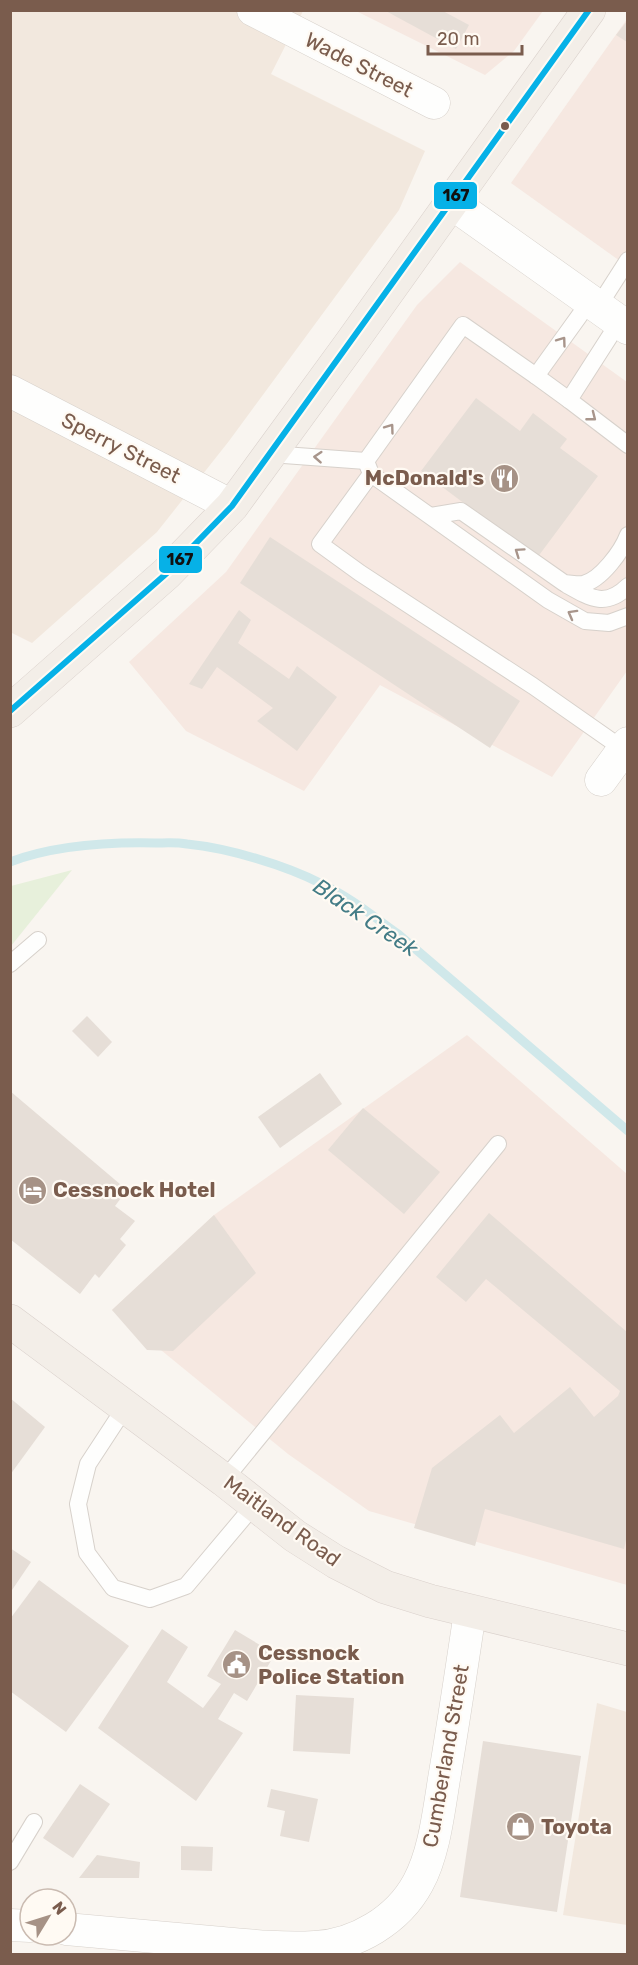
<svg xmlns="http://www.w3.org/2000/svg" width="638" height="1965" font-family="Rubik,sans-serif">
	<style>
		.residential { fill: #f2e8de }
		.commercial { fill: #f6e8e1 }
		.green { fill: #e7f0db }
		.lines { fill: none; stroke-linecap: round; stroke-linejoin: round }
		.stream { stroke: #d0e8ea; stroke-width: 9 }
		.building { fill: #e6ded7 }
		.service-casing { stroke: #d7d1cb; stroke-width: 18 }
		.minor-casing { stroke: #d7d1cb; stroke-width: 33 }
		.tertiary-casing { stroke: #d7d1cb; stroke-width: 34 }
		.primary-casing { stroke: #dad1cc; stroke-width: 34 }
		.service { stroke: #fefefd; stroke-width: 16 }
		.minor { stroke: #fefefd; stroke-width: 32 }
		.tertiary { stroke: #fefefd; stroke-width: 33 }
		.primary { stroke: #f3eee8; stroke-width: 33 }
		.bus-1-casing { stroke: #fffaf3; stroke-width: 10 }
		.bus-1 { stroke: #06b1e7; stroke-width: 6 }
		.oneway { stroke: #a8958b }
		.bus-dot { fill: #7a5c4d; stroke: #fffaf3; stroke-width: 2 }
		.labels { text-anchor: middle; stroke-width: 4.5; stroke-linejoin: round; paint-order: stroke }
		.street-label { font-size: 21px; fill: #7a5c4d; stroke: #fffaf3 }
		.poi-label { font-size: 21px; font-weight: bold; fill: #7a5c4d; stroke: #fffaf3; text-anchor: start }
		.water-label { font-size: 22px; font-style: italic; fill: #437c86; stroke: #fffaf3 }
		.line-badge { stroke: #fffaf3; stroke-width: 2 }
		.pale-badge-label { font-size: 16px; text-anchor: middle; font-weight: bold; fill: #111 }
	</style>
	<rect width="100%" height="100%" fill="#f9f5f0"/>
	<!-- residential -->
	<g class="residential">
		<path d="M10,11H303L271,74L425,151L399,210L229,441L157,532L32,643L10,632Z"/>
		<path d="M597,1703L627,1712V1925L563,1915Z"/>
	</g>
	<!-- commercial -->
	<g class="commercial">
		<path d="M356,11H543L514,51L485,75Z"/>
		<path d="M627,19V266L511,183Z"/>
		<path d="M460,262L627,382V671L552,777L380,685L304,791L186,731L129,662L226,572L417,305Z"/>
		<path d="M467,1035L627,1174V1585L369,1511L288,1454L112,1310L214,1215Z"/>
	</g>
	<!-- green -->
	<path class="green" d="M72,870L11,946V886Z"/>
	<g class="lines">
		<!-- stream -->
		<path class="stream" d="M10,862C55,845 107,842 155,843C165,843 176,842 187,844C228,848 285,865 322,884C350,897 374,917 398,934L628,1131"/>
	</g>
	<!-- building -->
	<g class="building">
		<path d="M384,10H441L469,25L456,49Z"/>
		<path d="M627,21V42L616,35Z"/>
		<path d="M476,398L520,431L533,413L567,439L560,448L598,476L537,558L421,471Z"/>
		<path d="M270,537L520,701L490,748L240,583Z"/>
		<path d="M239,610L251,620L238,643L289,679L297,666L337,697L297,751L257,721L273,708L217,667L202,689L189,684Z"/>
		<path d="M87,1016L112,1042L98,1057L72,1031Z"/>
		<path d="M320,1073L342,1104L280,1148L258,1117Z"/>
		<path d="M10,1091L127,1190L115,1206L135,1221L120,1239L126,1245L99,1278L95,1274L80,1294L10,1239Z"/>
		<path d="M363,1108L440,1172L404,1214L328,1150Z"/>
		<path d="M489,1213L627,1332V1536L624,1549L485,1509L475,1546L414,1528L432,1468L500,1415L514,1433L570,1387L594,1417L618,1396L620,1391L486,1279L466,1302L436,1277Z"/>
		<path d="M214,1215L256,1273L173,1351L147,1350L112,1310Z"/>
		<path d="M10,1398L45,1427L10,1475Z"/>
		<path d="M10,1548L31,1562L10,1593Z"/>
		<path d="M39,1580L129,1646L66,1732L10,1691V1619Z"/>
		<path d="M162,1629L188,1647L167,1682L203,1708L221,1684L207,1676L235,1630L275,1654L247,1701L234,1693L218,1719L243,1733L196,1801L98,1728Z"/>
		<path d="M296,1695L354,1698L350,1754L293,1751Z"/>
		<path d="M483,1741L581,1756L557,1912L460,1897Z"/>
		<path d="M80,1784L110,1804L73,1858L43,1838Z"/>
		<path d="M271,1789L318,1799L309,1842L280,1836L285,1811L267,1807Z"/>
		<path d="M181,1846L213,1847L212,1871L181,1870Z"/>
		<path d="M97,1855L140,1862L139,1878H79Z"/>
	</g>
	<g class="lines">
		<defs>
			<g id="service">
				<path d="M590,301L536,376L463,325L366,461L371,474L548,600L585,621L609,623L628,616"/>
				<path d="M598,307L628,260"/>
				<path d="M619,322L569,400L628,445"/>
				<path d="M536,376L569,400"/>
				<path d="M270,454L366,461"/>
				<path d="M371,474L320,544L360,573L533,686L623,749"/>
				<path d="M431,516L461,511L564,583C569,583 578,585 583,584C601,580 622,551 628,535"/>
				<path d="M567,585C590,598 606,608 628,586"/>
				<path d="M10,964L38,940"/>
				<path d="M126,1406L88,1464L78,1504L87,1553L113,1588L150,1599L186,1586L255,1504"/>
				<path d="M224,1480L498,1144"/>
				<path d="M10,1862L34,1822"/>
			</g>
			<g id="minor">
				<path d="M253,10L434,103"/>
				<path d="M10,391L232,506"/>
				<path d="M601,780L628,743"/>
				<path d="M10,1925L30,1926"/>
				<path d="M66,1929C114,1933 162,1938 211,1942C245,1945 280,1949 315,1947C356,1945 398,1920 418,1883C435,1852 439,1808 445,1773C454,1719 462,1666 470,1612"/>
			</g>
			<path id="tertiary" d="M452,203L628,328"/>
			<g id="primary">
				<path d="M10,711L167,573L232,506L351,343L589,10"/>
				<path d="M10,1321L224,1480L295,1536L336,1562L385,1587L430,1601L628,1649"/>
			</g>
		</defs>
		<!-- service casing -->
		<use href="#service" class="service-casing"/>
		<!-- minor casing -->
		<use href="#minor" class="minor-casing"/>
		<!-- tertiary casing -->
		<use href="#tertiary" class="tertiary-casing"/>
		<!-- primary casing -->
		<use href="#primary" class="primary-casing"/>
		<!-- service -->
		<use href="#service" class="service"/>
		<!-- minor -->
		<use href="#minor" class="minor"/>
		<!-- tertiary -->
		<use href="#tertiary" class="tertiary"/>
		<!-- primary -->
		<use href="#primary" class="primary"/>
		<defs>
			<path id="bus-1" d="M10,711L167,573L232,506L589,10"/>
		</defs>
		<!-- bus-1 casing -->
		<use href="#bus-1" class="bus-1-casing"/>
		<!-- bus-1 -->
		<use href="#bus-1" class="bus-1"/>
	</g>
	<!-- one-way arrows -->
	<defs><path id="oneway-chevron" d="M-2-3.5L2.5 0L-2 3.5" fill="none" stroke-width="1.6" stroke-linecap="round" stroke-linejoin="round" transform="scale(1.5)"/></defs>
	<g class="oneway">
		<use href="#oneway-chevron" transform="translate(562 341) rotate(-54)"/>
		<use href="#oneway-chevron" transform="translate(592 417) rotate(38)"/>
		<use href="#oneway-chevron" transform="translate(390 428) rotate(-54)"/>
		<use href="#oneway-chevron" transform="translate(318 457) rotate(-176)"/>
		<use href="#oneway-chevron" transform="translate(519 552) rotate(-145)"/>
		<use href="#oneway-chevron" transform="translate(572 614) rotate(-151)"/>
	</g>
	<!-- icons -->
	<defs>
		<symbol id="restaurant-disc" viewBox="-11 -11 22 22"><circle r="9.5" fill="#a69286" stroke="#fffaf3"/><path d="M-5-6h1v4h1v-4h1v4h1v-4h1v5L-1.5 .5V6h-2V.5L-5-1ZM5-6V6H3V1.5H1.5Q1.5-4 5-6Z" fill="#fff"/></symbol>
		<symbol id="hotel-disc" viewBox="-11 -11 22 22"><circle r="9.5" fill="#a69286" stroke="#fffaf3"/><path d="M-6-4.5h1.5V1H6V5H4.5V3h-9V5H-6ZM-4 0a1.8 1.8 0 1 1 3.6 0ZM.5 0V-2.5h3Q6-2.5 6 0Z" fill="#fff"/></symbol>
		<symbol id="civic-disc" viewBox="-11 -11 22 22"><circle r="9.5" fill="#a69286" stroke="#fffaf3"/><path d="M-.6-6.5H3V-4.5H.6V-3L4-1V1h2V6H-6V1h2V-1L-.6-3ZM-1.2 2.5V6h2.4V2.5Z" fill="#fff"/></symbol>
		<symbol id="shop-disc" viewBox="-11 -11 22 22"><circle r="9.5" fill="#a69286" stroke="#fffaf3"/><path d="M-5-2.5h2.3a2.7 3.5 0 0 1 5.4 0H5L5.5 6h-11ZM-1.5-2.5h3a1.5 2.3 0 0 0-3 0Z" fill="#fff"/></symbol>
	</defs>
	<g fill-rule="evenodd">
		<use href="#restaurant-disc" x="488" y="462" width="33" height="33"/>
		<use href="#hotel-disc" x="16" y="1174" width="33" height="33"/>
		<use href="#civic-disc" x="220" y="1648" width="33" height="33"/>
		<use href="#shop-disc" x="504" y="1810" width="33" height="33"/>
	</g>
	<!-- markers -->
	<circle class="bus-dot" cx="505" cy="126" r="5"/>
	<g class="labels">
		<!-- street labels -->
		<g class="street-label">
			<text transform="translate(359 65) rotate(27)" y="7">Wade Street</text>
			<text transform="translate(121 448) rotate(27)" y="7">Sperry Street</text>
			<text transform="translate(282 1521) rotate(36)" y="7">Maitland Road</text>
			<text transform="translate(446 1756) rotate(-80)" y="7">Cumberland Street</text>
		</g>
		<!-- poi labels -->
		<g class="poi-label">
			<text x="484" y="485" text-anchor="end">McDonald's</text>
			<text x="53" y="1197">Cessnock Hotel</text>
			<text x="258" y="1660">Cessnock<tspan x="258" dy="24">Police Station</tspan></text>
			<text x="541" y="1834">Toyota</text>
		</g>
		<!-- water labels -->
		<g class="water-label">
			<text transform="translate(366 917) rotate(34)" y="8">Black Creek</text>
		</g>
	</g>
	<g class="line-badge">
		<rect x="433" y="181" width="45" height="29" rx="6" fill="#06b1e7"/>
		<rect x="158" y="545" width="45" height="29" rx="6" fill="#06b1e7"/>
	</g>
	<g class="pale-badge-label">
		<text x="456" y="201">167</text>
		<text x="180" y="565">167</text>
	</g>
	<!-- border -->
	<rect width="638" height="1965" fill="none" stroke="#7a5c4d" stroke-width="24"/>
	<!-- north arrow -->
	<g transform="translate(48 1917) rotate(52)"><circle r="28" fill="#fffaf3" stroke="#cabbb1" stroke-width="1.5"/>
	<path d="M0-4.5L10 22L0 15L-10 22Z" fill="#a69286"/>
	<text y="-9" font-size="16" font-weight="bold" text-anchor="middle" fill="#7a5c4d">N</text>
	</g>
	<!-- scale -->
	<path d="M428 45v9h94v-9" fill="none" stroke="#7a5c4d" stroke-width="3"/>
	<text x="437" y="45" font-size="18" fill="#7a5c4d" stroke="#fffaf3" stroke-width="4.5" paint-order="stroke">20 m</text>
</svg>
